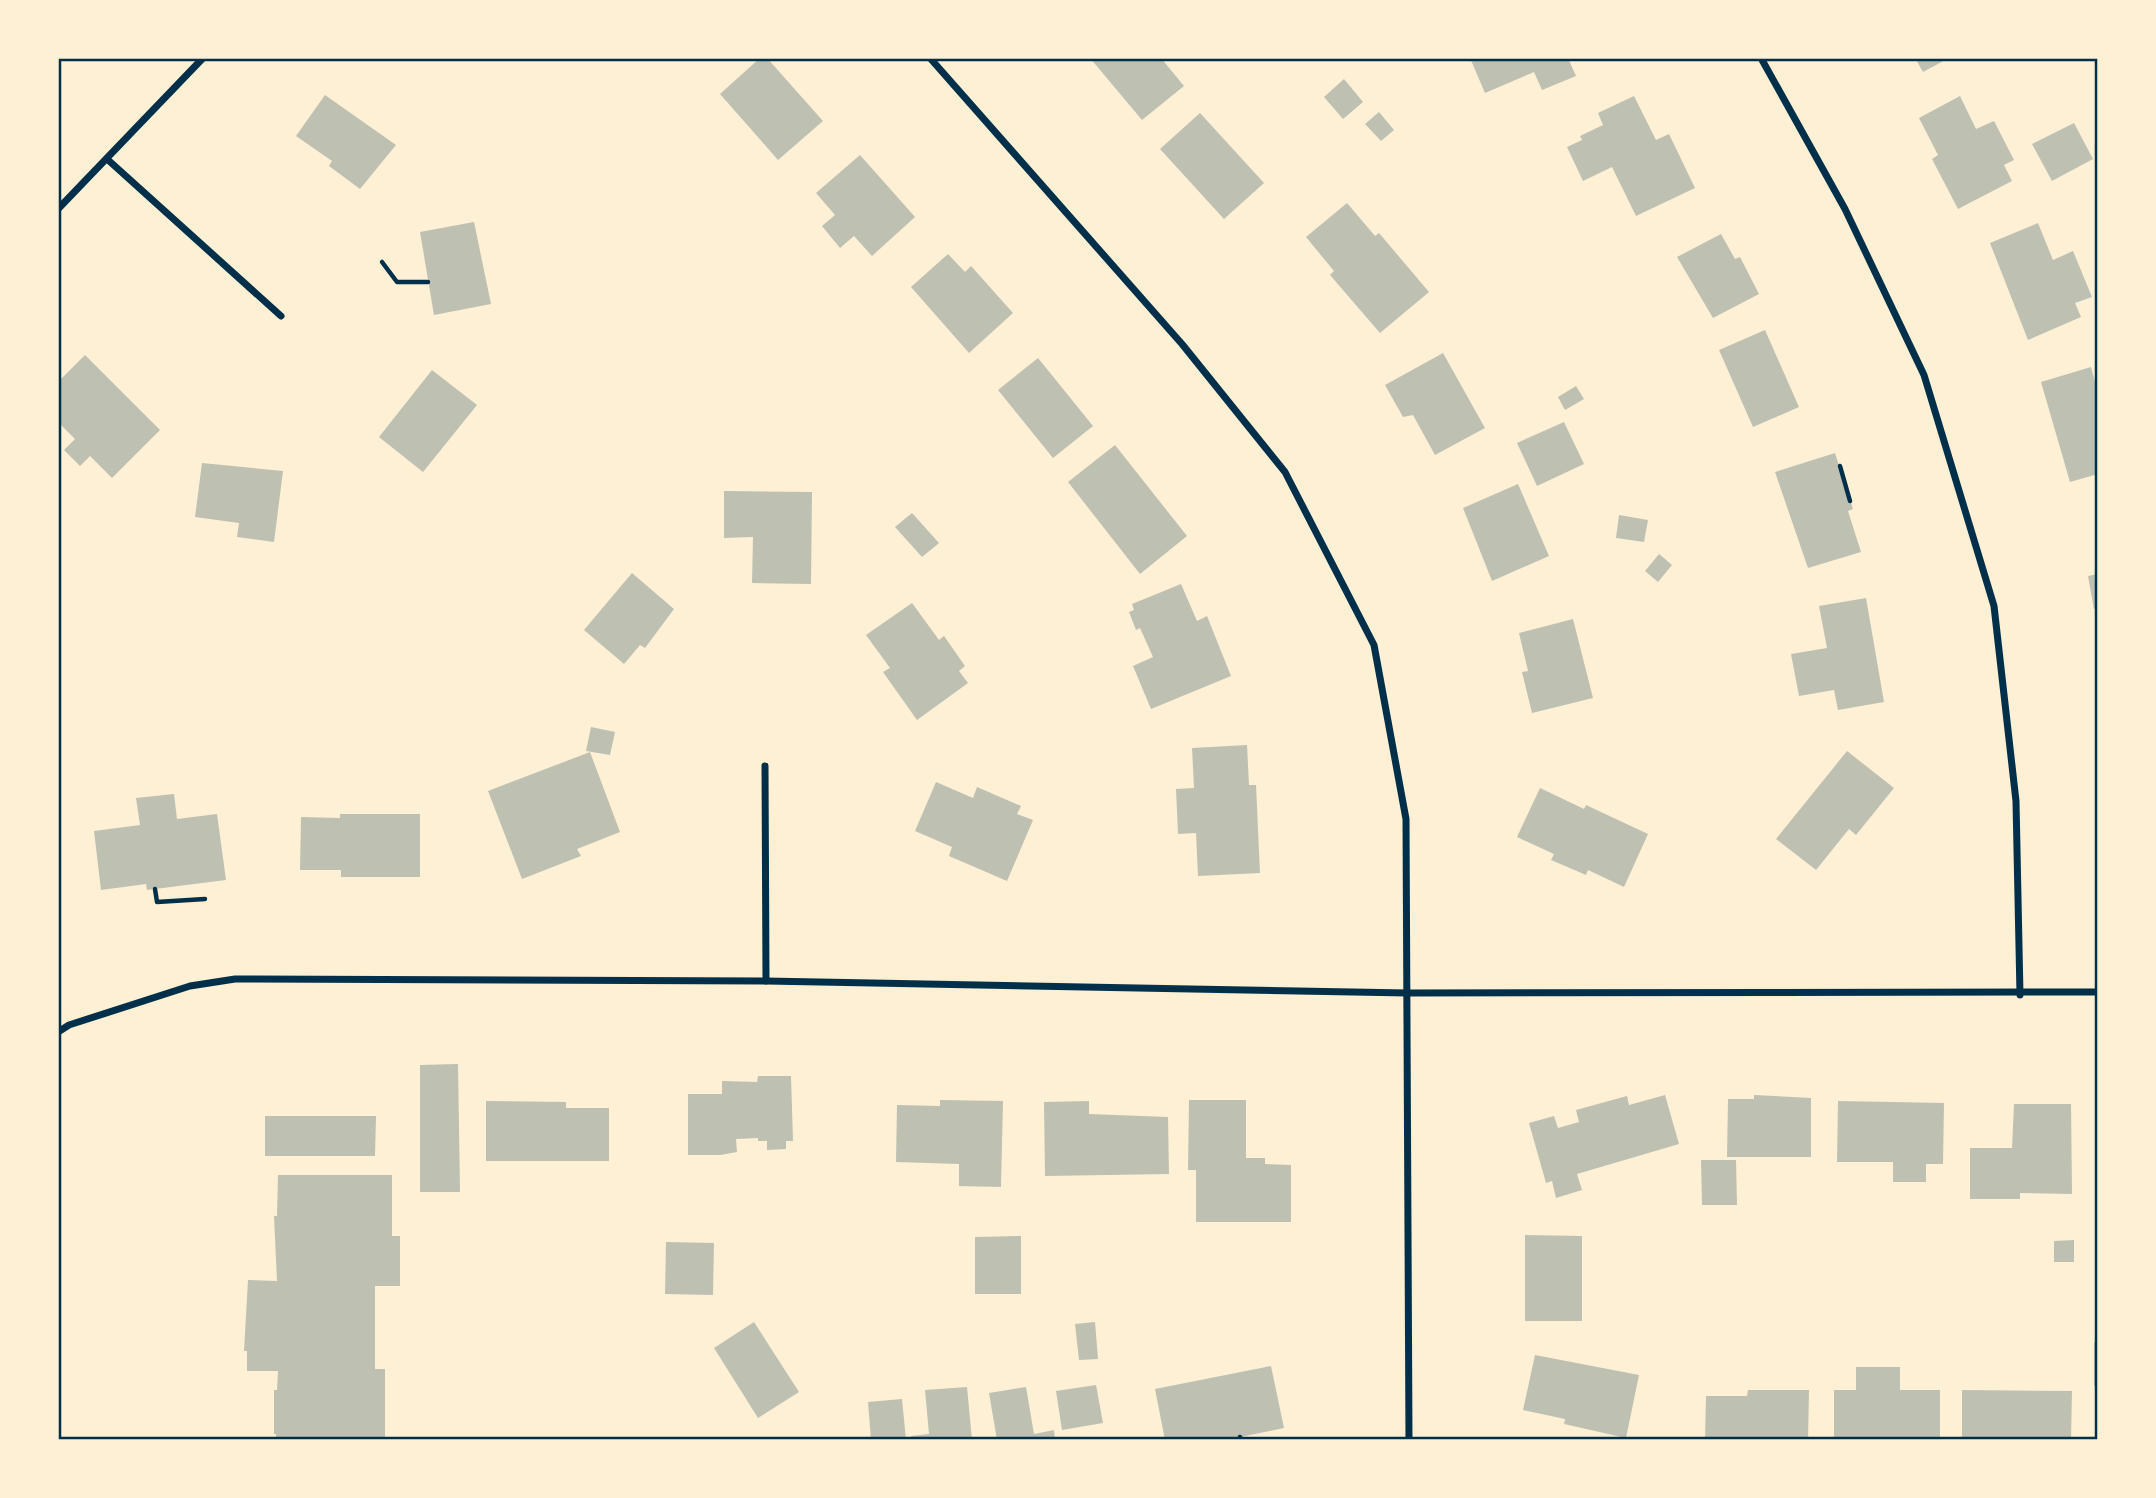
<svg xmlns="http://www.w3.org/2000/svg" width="2156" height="1498" font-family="'Asap Condensed',sans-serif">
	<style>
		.building { fill: #bec0b2 }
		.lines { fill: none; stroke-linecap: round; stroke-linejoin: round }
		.path { stroke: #003049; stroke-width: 4.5 }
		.minor { stroke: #003049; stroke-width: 7 }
		.neatline { fill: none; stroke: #003049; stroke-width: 2.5 }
	</style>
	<rect width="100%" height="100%" fill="#fdf0d5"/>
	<!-- building -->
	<g class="building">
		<path d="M760,58H767L823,121L778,160L720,94Z"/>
		<path d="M1090,58H1161L1184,86L1142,120Z"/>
		<path d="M1470,58H1568L1576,76L1542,90L1534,72L1485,93Z"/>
		<path d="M1915,58H1949L1923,72Z"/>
		<path d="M1344,79L1363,102L1343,119L1324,97Z"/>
		<path d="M325,95L396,145L360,189L329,166L332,161L296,136Z"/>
		<path d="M1634,96L1656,140L1669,134L1695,188L1636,216L1612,167L1583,181L1567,147L1582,140L1580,136L1603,125L1598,113Z"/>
		<path d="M1960,96L1976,129L1994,121L2014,160L2004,165L2012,181L1958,209L1932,159L1938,155L1919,118Z"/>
		<path d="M1379,112L1394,130L1381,141L1365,124Z"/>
		<path d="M1200,113L1264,183L1224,219L1160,149Z"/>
		<path d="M2074,123L2093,159L2052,181L2032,144Z"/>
		<path d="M860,155L915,217L872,256L854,236L840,248L822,226L835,215L816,193Z"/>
		<path d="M1347,203L1375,236L1379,233L1429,292L1380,333L1330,275L1334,271L1306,237Z"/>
		<path d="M474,222L491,304L434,315L420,232Z"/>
		<path d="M2038,223L2053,260L2073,251L2092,297L2075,303L2081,317L2028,340L1990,243Z"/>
		<path d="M1721,234L1735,259L1740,257L1759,294L1713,318L1677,257Z"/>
		<path d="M948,254L965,272L971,266L1013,313L969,353L911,287Z"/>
		<path d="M1765,330L1799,407L1753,427L1719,350Z"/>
		<path d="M1443,353L1485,428L1435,455L1413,415L1403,417L1385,385Z"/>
		<path d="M85,355L160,430L112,478L90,456L80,466L64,450L75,439L58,422V382Z"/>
		<path d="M1038,358L1093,426L1053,458L998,390Z"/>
		<path d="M2091,367L2098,393V474L2070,482L2041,382Z"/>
		<path d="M432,370L477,405L423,472L379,437Z"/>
		<path d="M1576,386L1584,399L1565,410L1558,397Z"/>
		<path d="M1564,422L1584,464L1537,486L1517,443Z"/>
		<path d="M1115,445L1187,536L1140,574L1068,482Z"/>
		<path d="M1835,453L1853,509L1848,511L1861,552L1808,568L1775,472Z"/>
		<path d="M202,463L283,471L274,542L237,537L239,523L195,517Z"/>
		<path d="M1518,484L1549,556L1492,581L1463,508Z"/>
		<path d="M724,491L812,492L811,584L752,583L753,537L724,538Z"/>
		<path d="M912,513L939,543L922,557L895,527Z"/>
		<path d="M1619,515L1648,520L1644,542L1616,538Z"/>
		<path d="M1659,554L1672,565L1658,582L1645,571Z"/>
		<path d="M632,573L674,609L645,648L640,645L624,664L584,630Z"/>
		<path d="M2098,574V608L2094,609L2088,576Z"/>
		<path d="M1181,584L1197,621L1207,616L1231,676L1151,709L1133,666L1153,657L1140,628L1136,630L1129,612L1134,610L1132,604Z"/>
		<path d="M1866,598L1884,702L1838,710L1834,690L1799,696L1791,654L1827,648L1819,606Z"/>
		<path d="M912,603L939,640L944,636L965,666L959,671L968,683L917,720L883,672L890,668L866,635Z"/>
		<path d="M1573,619L1593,698L1532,713L1522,672L1528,671L1519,633Z"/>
		<path d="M591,727L615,732L610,755L586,751Z"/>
		<path d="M1247,745L1249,785H1256L1260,873L1198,876L1196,833L1178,834L1176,789L1194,788L1192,748Z"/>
		<path d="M1847,751L1894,788L1856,835L1849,829L1816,870L1776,839Z"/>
		<path d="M590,752L620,832L577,849L581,856L522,879L488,791Z"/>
		<path d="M936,782L973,798L977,787L1021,806L1017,814L1033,820L1007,881L949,856L952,847L915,831Z"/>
		<path d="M1540,788L1584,809L1586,805L1648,834L1624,887L1588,870L1586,875L1551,860L1554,854L1517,837Z"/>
		<path d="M174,794L177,819L217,814L226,880L147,890L146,884L101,890L94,831L140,825L136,798Z"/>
		<path d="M340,814H420V877H341V870H300L301,817L340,818Z"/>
		<path d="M458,1064L460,1192H420V1065Z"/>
		<path d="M758,1076H791L793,1141H786V1149L767,1150V1141H758V1138L736,1139L737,1152L720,1155H688V1094H722V1081L757,1082Z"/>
		<path d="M1665,1095L1679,1144L1577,1174L1582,1190L1556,1198L1552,1181L1546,1183L1529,1123L1554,1116L1558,1128L1579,1122L1576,1110L1627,1096L1629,1105Z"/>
		<path d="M1754,1095L1811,1098V1157H1727L1728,1099H1754Z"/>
		<path d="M940,1100L1003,1101L1001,1187L959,1186V1164L896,1162L897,1105L940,1106Z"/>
		<path d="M1189,1100H1246V1158H1265V1164L1291,1165V1222H1196V1170H1188Z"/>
		<path d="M486,1101L566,1102V1108H609V1161H486Z"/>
		<path d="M1089,1101V1114L1168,1117L1169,1174L1045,1176L1044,1102Z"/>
		<path d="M1838,1101L1944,1103L1943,1164H1926V1182H1893V1162H1837Z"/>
		<path d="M2014,1104H2071L2072,1194L2020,1193V1199H1970V1148H2012Z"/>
		<path d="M265,1116H376L375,1156H265Z"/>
		<path d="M1701,1160H1736L1737,1205H1702Z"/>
		<path d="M278,1175H392V1236H400V1286H375V1369H385V1440H276V1434H274V1390H277L278,1371H247V1351H244L248,1280L277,1281L274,1216H277Z"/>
		<path d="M1525,1235L1582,1236V1321H1525Z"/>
		<path d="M1021,1236V1294H975V1237Z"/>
		<path d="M2074,1240V1262H2054V1241Z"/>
		<path d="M666,1242L714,1243L713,1295L665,1294Z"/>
		<path d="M754,1322L799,1392L758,1418L714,1348Z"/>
		<path d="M1095,1322L1098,1359L1079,1360L1075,1324Z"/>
		<rect x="2094" y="1342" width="4" height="44"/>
		<path d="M1535,1355L1639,1375L1626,1438L1564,1424L1565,1419L1523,1410Z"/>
		<path d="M1271,1366L1284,1428L1226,1440H1165L1155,1389Z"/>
		<path d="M1856,1367H1900V1390H1940V1440H1834V1390H1856Z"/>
		<path d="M1096,1385L1103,1423L1062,1430L1056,1391Z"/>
		<path d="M967,1387L972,1440H912L911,1436L929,1434L925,1390Z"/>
		<path d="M1026,1387L1034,1434L1054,1430L1055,1440H997L989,1393Z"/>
		<path d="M1748,1390H1809L1808,1440H1705L1706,1396H1747Z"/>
		<path d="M1962,1390L2072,1391L2071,1440H1962Z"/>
		<path d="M902,1399L906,1440H871L868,1402Z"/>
	</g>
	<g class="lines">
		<!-- path -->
		<g class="path">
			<path d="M382,262L397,282H428"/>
			<path d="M1840,466L1850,501"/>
			<path d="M155,889L157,902L205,899"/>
			<path d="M1240,1437L1241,1440"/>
		</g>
		<!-- minor -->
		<g class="minor">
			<path d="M930,58L1182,344L1285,472L1374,645L1406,819L1409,1440"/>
			<path d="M1761,58L1845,209L1924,375L1994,606L2016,801L2020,995"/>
			<path d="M107,159L281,316"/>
			<path d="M58,209L203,58"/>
			<path d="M765,766L766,981"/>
			<path d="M58,1032L69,1025L190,986L235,979L766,981L1408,993L2098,992"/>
		</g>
	</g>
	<!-- border -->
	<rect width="2156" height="1498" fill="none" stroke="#fdf0d5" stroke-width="119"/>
	<rect x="60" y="60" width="2036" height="1378" class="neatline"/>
</svg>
